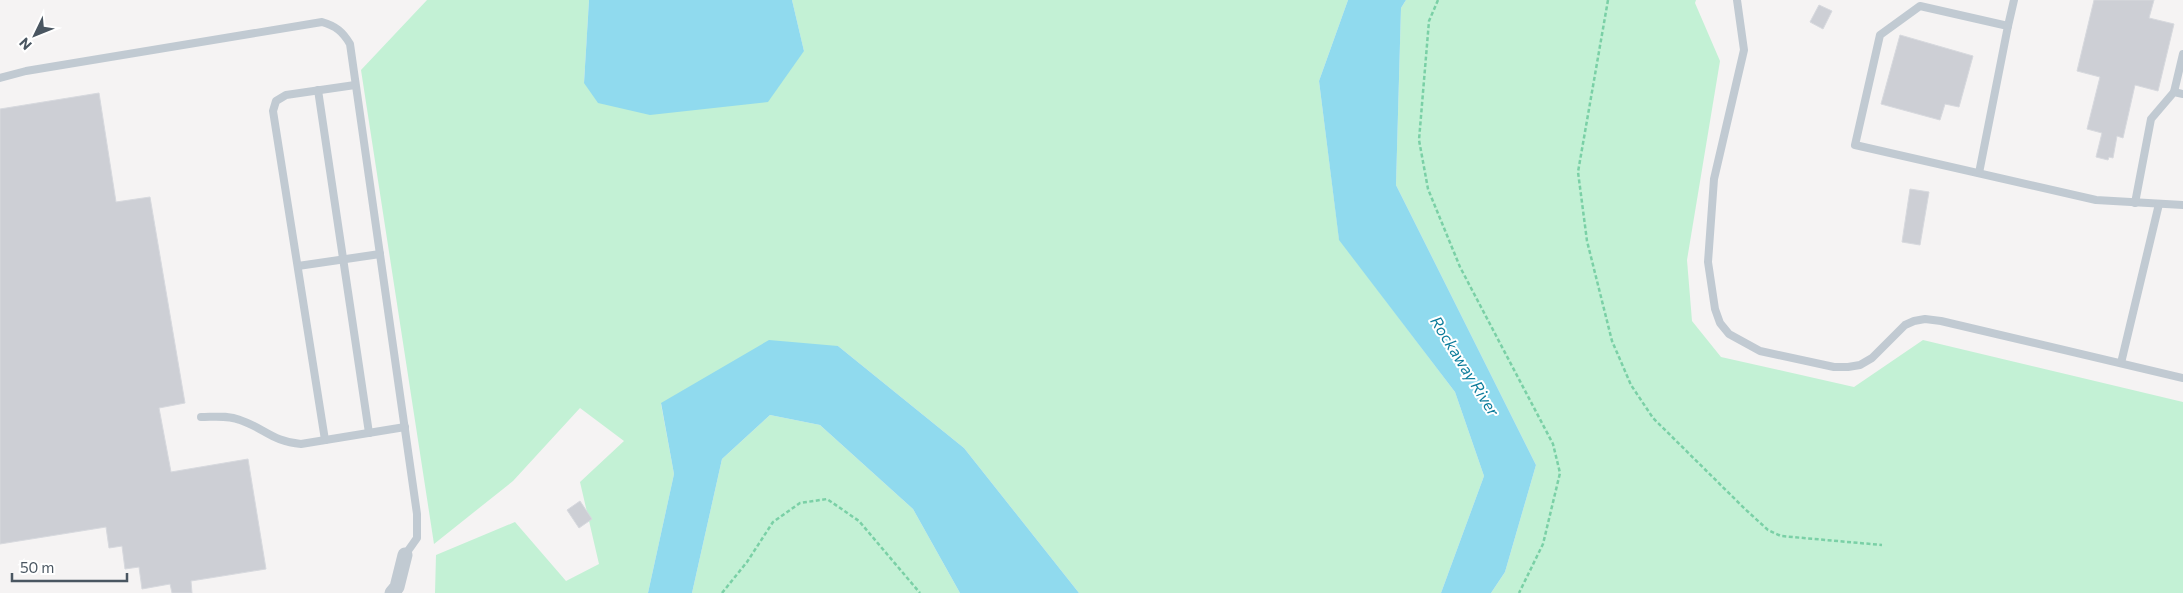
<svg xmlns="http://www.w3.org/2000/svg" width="2183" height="593" font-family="Commissioner,sans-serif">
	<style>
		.green { fill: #c3f1d5 }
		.water { fill: #90daee }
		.building { fill: #cdcfd5; stroke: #d7d9de }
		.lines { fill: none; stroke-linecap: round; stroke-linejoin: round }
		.path { stroke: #7ad0a6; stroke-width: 2.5; stroke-dasharray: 4 2.5; stroke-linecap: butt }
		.lane { stroke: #c1cad2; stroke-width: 8 }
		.street { stroke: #c1cad2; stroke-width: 15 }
		.labels { text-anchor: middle; stroke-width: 4; stroke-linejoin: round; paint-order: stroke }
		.water-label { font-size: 16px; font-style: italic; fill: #0c7c9b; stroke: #fff }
	</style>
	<rect width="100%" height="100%" fill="#f5f3f3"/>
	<!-- green -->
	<g class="green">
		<path d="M427,0H589L584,83L804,51L792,0H1348L1319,81L1339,239L1455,392L1484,476L1441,593H1079L964,448L838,346L661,404L674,474L648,593H435L436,555L515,522L566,581L599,564L580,482L624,441L580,408L513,481L434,544L361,70Z"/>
		<path d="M1406,0H1696L1695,3L1720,61L1687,260L1692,321L1721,357L1854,387L1923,340L2183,402V593H1491L1505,572L1536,465L1396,185L1401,8Z"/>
		<path d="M770,415L820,425L913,509L960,593H692L722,459Z"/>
	</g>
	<!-- water -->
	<g class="water">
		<path d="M589,0H792L804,51L768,102L650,115L598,103L584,83Z"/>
		<path d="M1348,0H1406L1401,8L1396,185L1536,465L1505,572L1491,593H1441L1484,476L1455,392L1339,240L1319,81Z"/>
		<path d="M769,340L838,346L964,448L1079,593H960L913,509L820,425L770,415L722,459L692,593H648L674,474L661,403Z"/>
	</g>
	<!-- building -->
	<g class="building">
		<path d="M2094,0H2154L2149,18L2174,24L2158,91L2135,85L2123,138L2117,136L2113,158L2109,157L2108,160L2096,157L2102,133L2087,129L2100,77L2077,71Z"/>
		<path d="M1819,5L1832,11L1823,29L1810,22Z"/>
		<path d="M1900,35L1973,56L1959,107L1945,104L1940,120L1881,104Z"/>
		<path d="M99,93L116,202L150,197L185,403L159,408L171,472L248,459L266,569L191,581L192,593H172L170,584L142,589L139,567L125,569L122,546L109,548L106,527L0,544V109Z"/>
		<path d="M1910,189L1929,192L1920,245L1902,242Z"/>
		<path d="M580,501L592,519L579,528L567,510Z"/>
	</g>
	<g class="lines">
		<!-- path -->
		<g class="path">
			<path d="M1438,0L1429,21L1419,140L1428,189L1460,267L1553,444L1560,473L1543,544L1519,593"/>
			<path d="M1608,0L1578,172L1587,241L1612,341L1631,385L1653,418L1745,509L1768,530L1781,536L1882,545"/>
			<path d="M722,593L747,562L773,522L800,503L827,499L859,521L920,593"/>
		</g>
		<!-- lane -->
		<g class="lane">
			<path d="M1737,0L1744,50L1714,179L1708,262L1715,309L1720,323L1729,334L1760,351L1834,367H1848L1860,365L1872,358L1905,325L1914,321L1925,319L1941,321L2183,378"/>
			<path d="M2008,26L2014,0"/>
			<path d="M0,78L26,71L322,22C336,26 343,32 350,44L417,514V538L405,555"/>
			<path d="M318,90L369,433"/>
			<path d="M2174,92L2183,54"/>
			<path d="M1979,173L2008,26L1920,6L1880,35L1855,145L2096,200L2183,205"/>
			<path d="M2135,203L2151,119L2174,92L2183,94"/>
			<path d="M298,266L380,254"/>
			<path d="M2121,363L2159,204"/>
			<path d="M201,417C214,417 228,415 240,420C264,428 273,442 301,444L405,427"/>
			<path d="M325,440L273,111L276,101L286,95L355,85"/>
		</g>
		<!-- street -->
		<path class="street" d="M392,593L397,587L405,555"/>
	</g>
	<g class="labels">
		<!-- water labels -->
		<g class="water-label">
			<text transform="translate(1465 366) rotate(58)" y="6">Rockaway River</text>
		</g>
	</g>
	<!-- north arrow -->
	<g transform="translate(35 35) rotate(227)" stroke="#ffffff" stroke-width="4" paint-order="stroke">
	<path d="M0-4L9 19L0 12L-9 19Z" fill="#4a5661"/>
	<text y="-8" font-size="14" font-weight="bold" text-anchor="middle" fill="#4a5661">N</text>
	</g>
	<!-- scale -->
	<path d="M12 573v8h115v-8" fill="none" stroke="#4a5661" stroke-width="2.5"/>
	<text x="20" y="573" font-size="15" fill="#4a5661" stroke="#ffffff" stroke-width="4" paint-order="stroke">50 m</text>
</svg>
